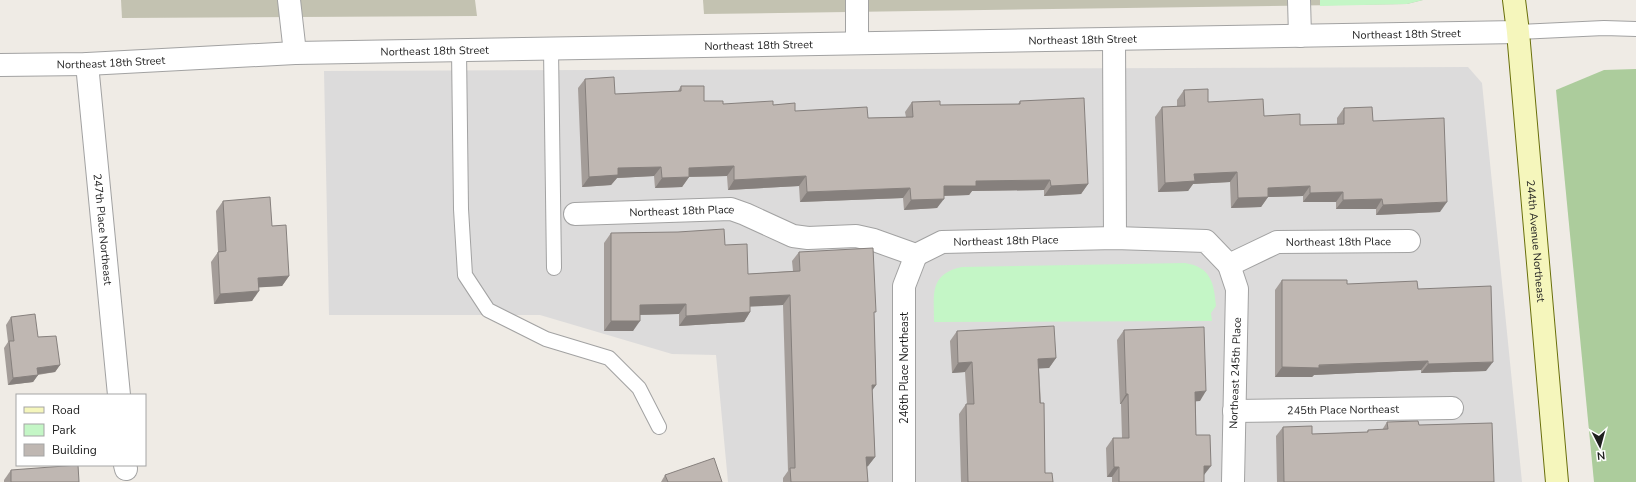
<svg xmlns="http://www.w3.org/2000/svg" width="1636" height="482" font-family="'Nunito Sans',sans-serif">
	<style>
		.residential { fill: #dcdbdb }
		.construction { fill: #c3c2b1 }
		.forest { fill: #accc9c }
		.park { fill: #c4f6c6 }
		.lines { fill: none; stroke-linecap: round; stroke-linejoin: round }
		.lane-casing { stroke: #a2a2a2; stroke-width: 16 }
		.street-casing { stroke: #a2a2a2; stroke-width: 24 }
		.secondary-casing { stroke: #696f0b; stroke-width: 24 }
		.lane { stroke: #fff; stroke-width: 14 }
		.street { stroke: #fff; stroke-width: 22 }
		.secondary { stroke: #f5f6bc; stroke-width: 22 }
		.wall { fill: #a49d99 }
		.shaded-wall { fill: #86807d }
		.building { fill: #bfb7b2; stroke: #86807d }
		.labels { text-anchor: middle; stroke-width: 4; stroke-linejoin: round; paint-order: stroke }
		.street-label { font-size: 11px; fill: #1e1e1e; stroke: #fff }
	</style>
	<rect width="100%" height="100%" fill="#efebe5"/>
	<!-- residential -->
	<path class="residential" d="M1468,67L1482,83L1522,482H728L716,355L672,354L540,315H329L324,71Z"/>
	<!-- construction -->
	<g class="construction">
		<path d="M121,0H475L477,16L122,18Z"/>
		<path d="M703,0H1423L1407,4L704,14Z"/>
	</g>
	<!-- forest -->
	<path class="forest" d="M1636,69V482H1594L1556,90L1604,70Z"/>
	<!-- park -->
	<g class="park">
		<path d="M1320,0H1423L1407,4L1320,6Z"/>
		<path d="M1185,263C1211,267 1214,283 1216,306L1211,313L1212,321L934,322C934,294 929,274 962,267Z"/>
	</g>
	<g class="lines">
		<defs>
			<g id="lane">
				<path d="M1518,32L1604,28L1636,29"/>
				<path d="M551,49L554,268"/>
				<path d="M459,50L461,209L465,275L488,310L546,339L609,358L639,388L659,427"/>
			</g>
			<g id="street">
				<path d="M289,0L295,53"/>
				<path d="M1299,0L1300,36"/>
				<path d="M1114,39L1115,238"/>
				<path d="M857,43V0"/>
				<path id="s1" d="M87,64L119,395"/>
				<path id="s2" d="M0,65L87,64L295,53L1518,32"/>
				<path id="s3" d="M575,214L731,209L745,214L793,236L808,238L856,236L874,240L916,255L942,242L1115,238L1206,241L1229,265L1277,242L1409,241"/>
				<path d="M1229,265L1237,289L1233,482"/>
				<path id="s4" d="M1234,411L1452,408"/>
				<path d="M125,465L126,469"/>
				<path d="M904,482V286L916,255"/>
			</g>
			<g id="secondary">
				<path id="s5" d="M1514,0L1518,32L1557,482"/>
			</g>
		</defs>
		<!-- lane casing -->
		<use href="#lane" class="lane-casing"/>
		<!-- street casing -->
		<use href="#street" class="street-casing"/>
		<!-- secondary casing -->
		<use href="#secondary" class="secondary-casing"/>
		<!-- lane -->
		<use href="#lane" class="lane"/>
		<!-- street -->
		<use href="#street" class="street"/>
		<!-- secondary -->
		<use href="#secondary" class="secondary"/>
	</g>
	<!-- wall -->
	<g class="wall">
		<path d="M585,79L615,94L678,91L681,86L704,101L723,104L773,105L795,111L868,118L906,117L905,112L912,102L940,105L1018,104L1020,101L1088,184L1081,194L1044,196V190L972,191L969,195L944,196L937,208L904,210L903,198L800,202L799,186L728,190L727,176L689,177L682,187L655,188L654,176L617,178L611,185L582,187L578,88Z"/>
		<path d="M1184,90L1208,102L1300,125L1337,124V118L1344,108L1373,121L1440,212L1376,215V209H1336V202H1303V196L1268,197L1261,207L1231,208L1230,182L1193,184L1188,191L1158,192L1155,117L1162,107H1177V100Z"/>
		<path d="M223,201L272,226L289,276L282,286L259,287L252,301L214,304L211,262L218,252L216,211Z"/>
		<path d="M611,233L725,245L748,274L793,271L792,261L799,252L874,315L876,385L872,390L875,457L868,466L867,467L868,482H783V478L788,471L783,305L750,306V312L744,322L679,326V314L640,315L633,331H604V243Z"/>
		<path d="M1282,280L1418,289L1486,371L1421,373V370L1314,375L1312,377H1275V290Z"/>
		<path d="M11,317L38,337L60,365L55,372L38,375L33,382L8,385L4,348L8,342L6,325Z"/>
		<path d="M1124,330L1200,401H1196V435L1204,475V482H1112V477H1107L1106,448L1113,438H1122L1121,404H1120L1117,340Z"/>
		<path d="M957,331L1056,358L1049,368H1039L1045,473L1053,482H961L959,414L966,404H967L965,372L952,373L950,341Z"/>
		<path d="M1387,422L1419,425L1494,482H1277L1276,436L1283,427L1312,434L1367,432L1368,430H1382Z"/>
		<path d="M11,470L79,482H4V480Z"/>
		<path d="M665,475L722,482H661Z"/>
	</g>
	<!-- shaded-wall -->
	<g class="shaded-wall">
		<path d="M734,166L727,176L682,177L689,168Z"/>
		<path d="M661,167L654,176L617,178L611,185L582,187L589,177L618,168Z"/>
		<path d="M1237,172L1230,182L1193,184L1188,191L1158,192L1165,183L1194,174Z"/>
		<path d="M806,176L799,186L728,190L734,180Z"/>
		<path d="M689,177L682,187L655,188L662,178Z"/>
		<path d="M1050,180L1044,190L972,191L969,195L937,196L944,186L976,181Z"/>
		<path d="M1088,184L1081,194L1044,196L1051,186Z"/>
		<path d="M1310,186L1303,196L1268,197L1261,207L1231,208L1238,198L1268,188Z"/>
		<path d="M910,188L903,198L800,202L807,192Z"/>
		<path d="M1343,192L1336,202H1303L1310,193Z"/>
		<path d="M944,199L937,208L904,210L911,200Z"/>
		<path d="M1382,199L1376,209H1336L1343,200Z"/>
		<path d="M1447,202L1440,212L1376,215L1383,205Z"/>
		<path d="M289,276L282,286L252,288L258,278Z"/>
		<path d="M259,291L252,301L214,304L220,294Z"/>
		<path d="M790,295L783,305L743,307L750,297Z"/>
		<path d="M686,304L679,314L633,315L640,305Z"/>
		<path d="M750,312L744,322L679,326L686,316Z"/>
		<path d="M611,321H640L633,331H604Z"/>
		<path d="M1056,358L1049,368L1031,369L1038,359Z"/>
		<path d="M1428,361L1421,370L1314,375L1312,377H1275L1282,367Z"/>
		<path d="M972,362L965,372L952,373L958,363Z"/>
		<path d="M1493,362L1486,371L1421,373L1428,364Z"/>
		<path d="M60,365L55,372L32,375L37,368Z"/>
		<path d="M38,375L33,382L8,385L13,378Z"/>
		<path d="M872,385H876L869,395Z"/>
		<path d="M1206,391L1200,401L1189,402L1195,392Z"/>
		<path d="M1126,394H1128L1121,404H1120Z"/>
		<path d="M866,457H875L868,466L860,467Z"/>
		<path d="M1204,466H1211L1204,475Z"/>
		<path d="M1114,467H1119L1112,477H1107Z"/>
	</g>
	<!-- building -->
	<g class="building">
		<path d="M614,77L615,94L681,91V86H704V101H723V104L773,101V105L795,103V111L867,107L868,118L913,117L912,102L940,101V105L1020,104V101L1084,98L1088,184L1051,186L1050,180L976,181V186H944V199L911,200L910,188L807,192L806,176L734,180V166L689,168V177L662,178L661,167L618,168V175L589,177L585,79Z"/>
		<path d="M1208,89V102L1263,99L1264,116L1300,114V125L1344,124V108L1372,107L1373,121L1444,118L1447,202L1383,205L1382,199L1343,200V192L1310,193V186L1268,188V197L1238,198L1237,172L1194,174L1195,181L1165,183L1162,107L1185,106L1184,90Z"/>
		<path d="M270,197L272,226L286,225L289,276L258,278L259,291L220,294L218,252L226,251L223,201Z"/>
		<path d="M724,229L725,245L747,244L748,274L800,271L799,252L873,248L876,312H874L876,385H872L875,457H866L868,482H791L790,468H795V464L790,295L750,297V312L686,316V304L640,305V321H611V233L678,232Z"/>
		<path d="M1282,280H1347V284L1417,281L1418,289L1491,286L1493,362L1428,364V361L1319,365V368L1282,367Z"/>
		<path d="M35,314L38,337L56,336L60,365L37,368L38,375L13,378L9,341H14L11,317Z"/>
		<path d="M1054,326L1056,358L1038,359L1040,403H1044L1045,473H1052L1053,482H968L966,404H974L972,362L958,363L957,331Z"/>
		<path d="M1204,327L1206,391L1195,392L1196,435H1210L1211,466H1204V482H1119V467H1114L1113,438H1129L1128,394H1126L1124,330Z"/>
		<path d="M1418,421L1419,425L1492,423L1494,482H1284L1283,427L1312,426V434L1368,432V430L1388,429L1387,422Z"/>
		<path d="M714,458L722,482H668L665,475Z"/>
		<path d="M78,465L79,482H11V470Z"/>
	</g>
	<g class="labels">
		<!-- street labels -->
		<g class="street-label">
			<text dy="4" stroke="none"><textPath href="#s2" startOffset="1407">Northeast 18th Street</textPath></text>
			<text dy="4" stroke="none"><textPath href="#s2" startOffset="1083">Northeast 18th Street</textPath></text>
			<text dy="4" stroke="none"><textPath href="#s2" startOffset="759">Northeast 18th Street</textPath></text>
			<text dy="4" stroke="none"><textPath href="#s2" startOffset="435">Northeast 18th Street</textPath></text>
			<text dy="4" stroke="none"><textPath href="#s2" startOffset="111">Northeast 18th Street</textPath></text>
			<text dy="4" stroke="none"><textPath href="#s3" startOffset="107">Northeast 18th Place</textPath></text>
			<text dy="4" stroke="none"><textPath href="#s1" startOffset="166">247th Place Northeast</textPath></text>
			<text dy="4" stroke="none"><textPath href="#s3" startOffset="443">Northeast 18th Place</textPath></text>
			<text dy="4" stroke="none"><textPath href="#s5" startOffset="242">244th Avenue Northeast</textPath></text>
			<text dy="4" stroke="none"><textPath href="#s3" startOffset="791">Northeast 18th Place</textPath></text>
			<text transform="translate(904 368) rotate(-90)" y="4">246th Place Northeast</text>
			<text transform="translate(1235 373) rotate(-88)" y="4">Northeast 245th Place</text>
			<text dy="4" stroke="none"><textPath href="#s4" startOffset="109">245th Place Northeast</textPath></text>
		</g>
	</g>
	<!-- legend -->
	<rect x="16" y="394" width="130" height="72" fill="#ffffff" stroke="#a5a5a5"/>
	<rect x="24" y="407" width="20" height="6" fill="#f5f6bc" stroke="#a5a5a5"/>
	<text x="52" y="414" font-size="12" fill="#1e1e1e">Road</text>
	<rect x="24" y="424" width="20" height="12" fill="#c4f6c6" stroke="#a5a5a5"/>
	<text x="52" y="434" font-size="12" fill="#1e1e1e">Park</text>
	<rect x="24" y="444" width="20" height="12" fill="#bfb7b2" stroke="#a5a5a5"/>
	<text x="52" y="454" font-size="12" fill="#1e1e1e">Building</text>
	<!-- north arrow -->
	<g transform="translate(1600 446) rotate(174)" stroke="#ffffff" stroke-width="3" paint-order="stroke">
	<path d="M0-3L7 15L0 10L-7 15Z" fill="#1e1e1e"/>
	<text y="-6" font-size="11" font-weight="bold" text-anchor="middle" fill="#1e1e1e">N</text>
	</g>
</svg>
